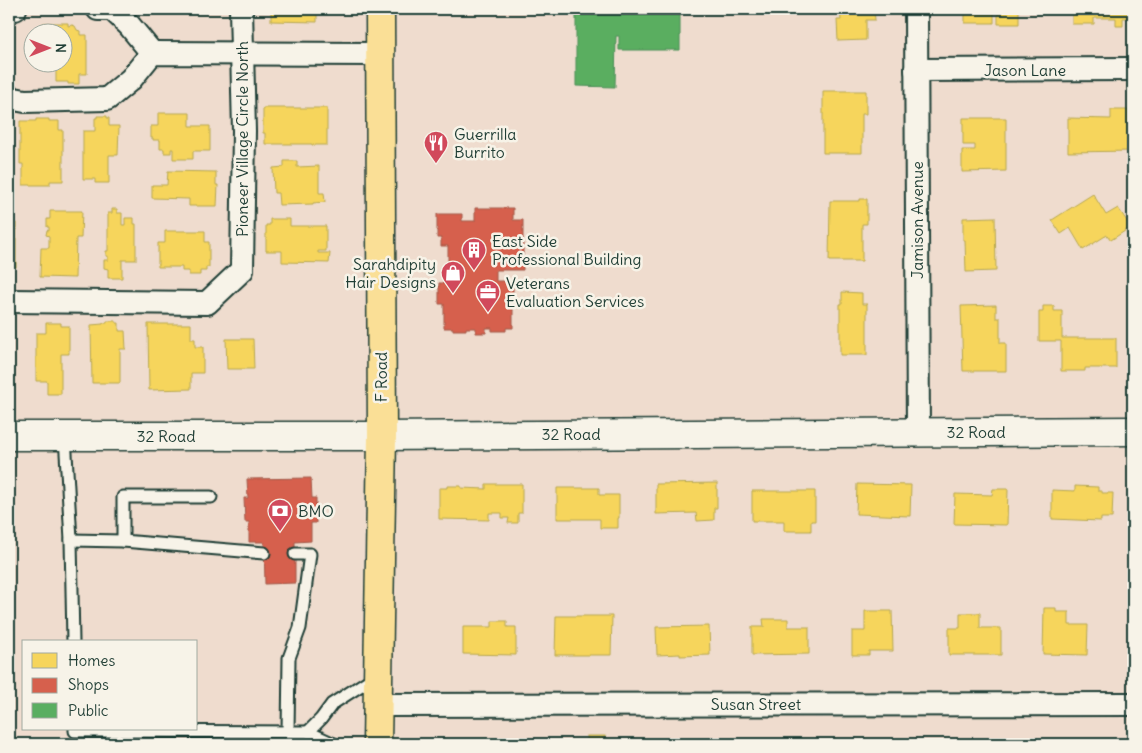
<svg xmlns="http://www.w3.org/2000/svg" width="1142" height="753" font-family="Delius,sans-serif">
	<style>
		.homes { fill: #f6d55c; stroke: #b6a750 }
		.shops { fill: #d6604d; stroke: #9f5646 }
		.public { fill: #5aae61; stroke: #488c54 }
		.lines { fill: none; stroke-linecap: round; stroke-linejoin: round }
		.service-casing { stroke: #1f3d34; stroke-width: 15 }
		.minor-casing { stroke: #1f3d34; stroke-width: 26 }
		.tertiary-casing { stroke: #1f3d34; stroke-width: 31 }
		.primary-casing { stroke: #1f3d34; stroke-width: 31 }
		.service { stroke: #f7f3e8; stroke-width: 11 }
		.minor { stroke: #f7f3e8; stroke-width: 22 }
		.tertiary { stroke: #f7f3e8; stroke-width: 28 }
		.primary { stroke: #fadf96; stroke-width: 28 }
		.labels { text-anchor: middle; stroke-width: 5; stroke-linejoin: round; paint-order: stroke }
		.street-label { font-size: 16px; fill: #1f3d34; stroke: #f7f3e8 }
		.poi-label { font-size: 16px; fill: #1f3d34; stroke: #f7f3e8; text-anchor: start }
	</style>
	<rect width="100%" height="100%" fill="#efdcce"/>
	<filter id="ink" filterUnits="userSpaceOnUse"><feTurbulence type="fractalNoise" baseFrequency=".02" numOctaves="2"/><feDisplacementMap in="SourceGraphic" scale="10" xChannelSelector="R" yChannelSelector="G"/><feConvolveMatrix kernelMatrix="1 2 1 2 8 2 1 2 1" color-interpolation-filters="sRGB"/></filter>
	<g filter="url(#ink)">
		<!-- homes -->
		<g class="homes">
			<path d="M271,9H317V22L271,21Z"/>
			<path d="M840,9H874L875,20H866V40L838,41L837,20H841Z"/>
			<path d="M965,9H1019V24H998V12H994V23H965Z"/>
			<path d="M1072,9H1132V18H1123V26H1116V18H1094V24H1072Z"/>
			<path d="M43,23H68V26L72,25L75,26L77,30L80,31V35H87V74H79V84H68V82H56V67H42V62H62V32H42Z"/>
			<path d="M823,91H866V114H862V153H823Z"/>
			<path d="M263,108H327V145H312V144H265V133H263Z"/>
			<path d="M1111,110H1129V122L1133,123V151L1068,152V118L1111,119Z"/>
			<path d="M158,113H190V126H210V151H193V159H173V149H171V153H164V149H160V140H153V138H151V126H158Z"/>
			<path d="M97,116H107V118H109V126H119L118,155H109V183H95V179H83V131H95V118H97Z"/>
			<path d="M963,118H1006V171L962,172V150H975V145H963Z"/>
			<path d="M36,119H49V121H59V130H63V181H50V185H23V164H20V121H36Z"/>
			<path d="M284,161H297V167L319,166V193H324L325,202L313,203V204L279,205L278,193H274L273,168L284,167Z"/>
			<path d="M168,171L216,172V185H218L217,206H189V199L152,198V185H167Z"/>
			<path d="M1093,194L1106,215L1118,208L1131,227L1111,240L1107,235L1083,250L1070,228L1061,234L1052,220Z"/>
			<path d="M860,199H867V224H862V261H829L830,201H860Z"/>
			<path d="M112,209H117V213H122V225H125V218H134V224H136V260H122V278H108V269L104,268V260H108V256H106V251H108V213H112Z"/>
			<path d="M9,211H11V223H16V267H9Z"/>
			<path d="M50,211H82L81,238H76L75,278L40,277L41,248H49V236L46,235L47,230L49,231V227H47V219H50Z"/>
			<path d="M995,217L996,271L966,272L965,240H963V218Z"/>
			<path d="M270,219H290V226H326V251H318V253H330L329,263L282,262V251H266V225H270Z"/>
			<path d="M165,231H205V242H209V267H206V271H200V275H189V271H182V267H158V243H165Z"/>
			<path d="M842,292L862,293V304H867V355H840V304H842Z"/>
			<path d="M996,305V318H1000V343H1006V371H963L961,306Z"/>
			<path d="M1043,306H1054V311H1062V338H1116V368H1085V371H1061V341H1039V312H1043Z"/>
			<path d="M107,321H116V323H119V331H125L126,349H120V383H92L91,325L103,324V323H107Z"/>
			<path d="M46,323H61V326H69V354H61V394H47V381H36V333H46Z"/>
			<path d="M148,324H191V339H195V347H203V373H191V389L149,390Z"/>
			<path d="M226,339H253L254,369H227Z"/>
			<path d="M717,483V508H714V520L697,521L696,513L656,514V484Z"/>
			<path d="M486,484H522V513H518V523H508L509,518H502V513H489V520L439,519V488H447V486H461V488L486,489Z"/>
			<path d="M857,484L911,485L910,516L856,514Z"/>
			<path d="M1075,486L1098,487V491H1102V493H1113L1112,518H1101V521L1052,519V490L1075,491Z"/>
			<path d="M557,488H599V495H619V518H618V528H600V519H557Z"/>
			<path d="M993,489H1008L1007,525L954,524L955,494L992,495Z"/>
			<path d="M752,491H815V521H811V531H784V521H752Z"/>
			<path d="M1044,608H1056V612H1069V625H1088L1087,655L1043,654Z"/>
			<path d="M865,611H892L893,651H869V655H852V631H865Z"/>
			<path d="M960,613H980V628H1001V655H949V628H960Z"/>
			<path d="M556,616H612L611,655H555Z"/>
			<path d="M763,619H788V627H809V654L752,655V627H764Z"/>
			<path d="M492,621H507V627H516V655L463,654V627H492Z"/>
			<path d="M709,626L710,655L680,656V654L657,655L656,627Z"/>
			<path d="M1131,631H1133V655H1132Z"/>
			<rect x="587" y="736" width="18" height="8"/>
		</g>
		<!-- shops -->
		<g class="shops">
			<path d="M475,208H513V220H523V270H496V281H513V328H506V331H492V328H486V333H476V328H466V330H453V328H444V304H439V283H444V271H458V266H448V246H441V238H437V214H462V221H475Z"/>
			<path d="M311,478L312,498H316V523H311V541L295,542V583L265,584L264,542H249V522H245L244,498H248L247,479Z"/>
		</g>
		<!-- public -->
		<path class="public" d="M576,9L680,11V50H619V36H616L615,87L576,86Z"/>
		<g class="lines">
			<defs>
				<g id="service">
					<path d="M65,436L71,540L73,642"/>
					<path d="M71,540L123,541L264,553"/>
					<path d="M123,541V497H211"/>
					<path d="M75,729V731L308,732"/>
					<path d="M288,732L289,658L300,628L310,554H295"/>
					<path d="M334,744L308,732L321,719L332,704L377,675"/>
				</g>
				<g id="minor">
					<path d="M98,9H112L129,25L152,53"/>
					<path d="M916,9L918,432"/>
					<path d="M9,10L15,9"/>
					<path d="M916,70L1133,69"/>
					<path d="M9,98L25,101L107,99L131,79L152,53L380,54"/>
					<path d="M9,301L207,303L242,270L244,131L241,9"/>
					<path d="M378,705L1133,704"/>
				</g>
				<path id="tertiary" d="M9,436H382L1133,431"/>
				<path id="primary" d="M377,744L382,436L380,9"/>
			</defs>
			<!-- service casing -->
			<use href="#service" class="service-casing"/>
			<!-- minor casing -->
			<use href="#minor" class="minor-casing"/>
			<!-- tertiary casing -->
			<use href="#tertiary" class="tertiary-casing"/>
			<!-- primary casing -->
			<use href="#primary" class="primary-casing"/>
			<!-- service -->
			<use href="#service" class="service"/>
			<!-- minor -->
			<use href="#minor" class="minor"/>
			<!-- tertiary -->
			<use href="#tertiary" class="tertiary"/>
			<!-- primary -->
			<use href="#primary" class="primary"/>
		</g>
	</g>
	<!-- icons -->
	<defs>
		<symbol id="restaurant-pin" viewBox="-11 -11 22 30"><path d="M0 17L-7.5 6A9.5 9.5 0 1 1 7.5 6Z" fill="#d1495b" stroke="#f7f3e8"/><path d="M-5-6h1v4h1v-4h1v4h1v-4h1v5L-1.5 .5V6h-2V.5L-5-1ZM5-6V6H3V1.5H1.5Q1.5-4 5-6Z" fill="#fff"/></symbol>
		<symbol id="building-pin" viewBox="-11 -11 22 30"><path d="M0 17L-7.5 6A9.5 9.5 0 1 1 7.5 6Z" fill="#d1495b" stroke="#f7f3e8"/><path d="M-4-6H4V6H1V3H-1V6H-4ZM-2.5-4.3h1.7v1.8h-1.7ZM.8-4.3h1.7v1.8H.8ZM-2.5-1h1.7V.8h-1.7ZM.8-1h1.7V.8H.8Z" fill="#fff"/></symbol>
		<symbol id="shop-pin" viewBox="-11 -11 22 30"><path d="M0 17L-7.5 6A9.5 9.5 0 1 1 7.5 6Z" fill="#d1495b" stroke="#f7f3e8"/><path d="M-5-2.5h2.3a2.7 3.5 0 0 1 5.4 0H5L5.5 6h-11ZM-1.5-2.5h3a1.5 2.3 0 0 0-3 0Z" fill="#fff"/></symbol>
		<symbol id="office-pin" viewBox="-11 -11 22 30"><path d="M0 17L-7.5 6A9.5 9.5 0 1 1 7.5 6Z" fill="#d1495b" stroke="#f7f3e8"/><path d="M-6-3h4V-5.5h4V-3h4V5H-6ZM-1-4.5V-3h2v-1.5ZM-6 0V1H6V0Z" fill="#fff"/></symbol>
		<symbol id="bank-pin" viewBox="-11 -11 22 30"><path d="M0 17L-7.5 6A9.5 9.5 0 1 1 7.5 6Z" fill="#d1495b" stroke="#f7f3e8"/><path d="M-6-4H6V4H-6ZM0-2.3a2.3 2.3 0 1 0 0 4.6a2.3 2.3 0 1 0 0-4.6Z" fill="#fff"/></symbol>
	</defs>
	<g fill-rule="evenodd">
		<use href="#restaurant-pin" x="422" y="129" width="28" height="38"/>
		<use href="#building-pin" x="460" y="236" width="28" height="38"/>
		<use href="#shop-pin" x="439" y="259" width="28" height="38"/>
		<use href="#office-pin" x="474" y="278" width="28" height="38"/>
		<use href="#bank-pin" x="266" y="497" width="28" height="38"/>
	</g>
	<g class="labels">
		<!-- street labels -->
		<g class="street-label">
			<text x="1025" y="76">Jason Lane</text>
			<text transform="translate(242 139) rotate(-90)" y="6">Pioneer Village Circle North</text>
			<text transform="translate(917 220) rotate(-90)" y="6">Jamison Avenue</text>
			<text transform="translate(381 377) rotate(-90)" y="6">F Road</text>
			<text x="976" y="438">32 Road</text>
			<text x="571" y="440">32 Road</text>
			<text x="166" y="442">32 Road</text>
			<text x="756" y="710">Susan Street</text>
		</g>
		<!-- poi labels -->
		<g class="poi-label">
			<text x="454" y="140">Guerrilla<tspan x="454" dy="18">Burrito</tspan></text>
			<text x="492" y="247">East Side<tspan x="492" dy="18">Professional Building</tspan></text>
			<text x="436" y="270" text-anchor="end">Sarahdipity<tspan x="436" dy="18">Hair Designs</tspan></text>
			<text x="506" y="289">Veterans<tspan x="506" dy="18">Evaluation Services</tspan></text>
			<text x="298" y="517">BMO</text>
		</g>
	</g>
	<!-- margin -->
	<rect width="1142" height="753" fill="none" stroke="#f7f3e8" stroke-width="30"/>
	<rect x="15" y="15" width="1112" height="723" fill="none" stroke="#1f3d34" stroke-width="2" filter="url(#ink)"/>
	<!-- legend -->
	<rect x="22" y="640" width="175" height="90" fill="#f7f3e8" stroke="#a1aaa0"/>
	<rect x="32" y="653" width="25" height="15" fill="#f6d55c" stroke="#a1aaa0"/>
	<text x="68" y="666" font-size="15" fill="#1f3d34">Homes</text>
	<rect x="32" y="678" width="25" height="15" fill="#d6604d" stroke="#a1aaa0"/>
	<text x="68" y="690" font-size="15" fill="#1f3d34">Shops</text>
	<rect x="32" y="703" width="25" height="15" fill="#5aae61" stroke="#a1aaa0"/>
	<text x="68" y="716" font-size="15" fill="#1f3d34">Public</text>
	<!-- north arrow -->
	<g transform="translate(48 48) rotate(90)"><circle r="24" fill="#f7f3e8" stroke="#a1aaa0"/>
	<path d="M0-4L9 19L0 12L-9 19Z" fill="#d1495b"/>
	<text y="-8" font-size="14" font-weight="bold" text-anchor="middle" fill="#1f3d34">N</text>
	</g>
</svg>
